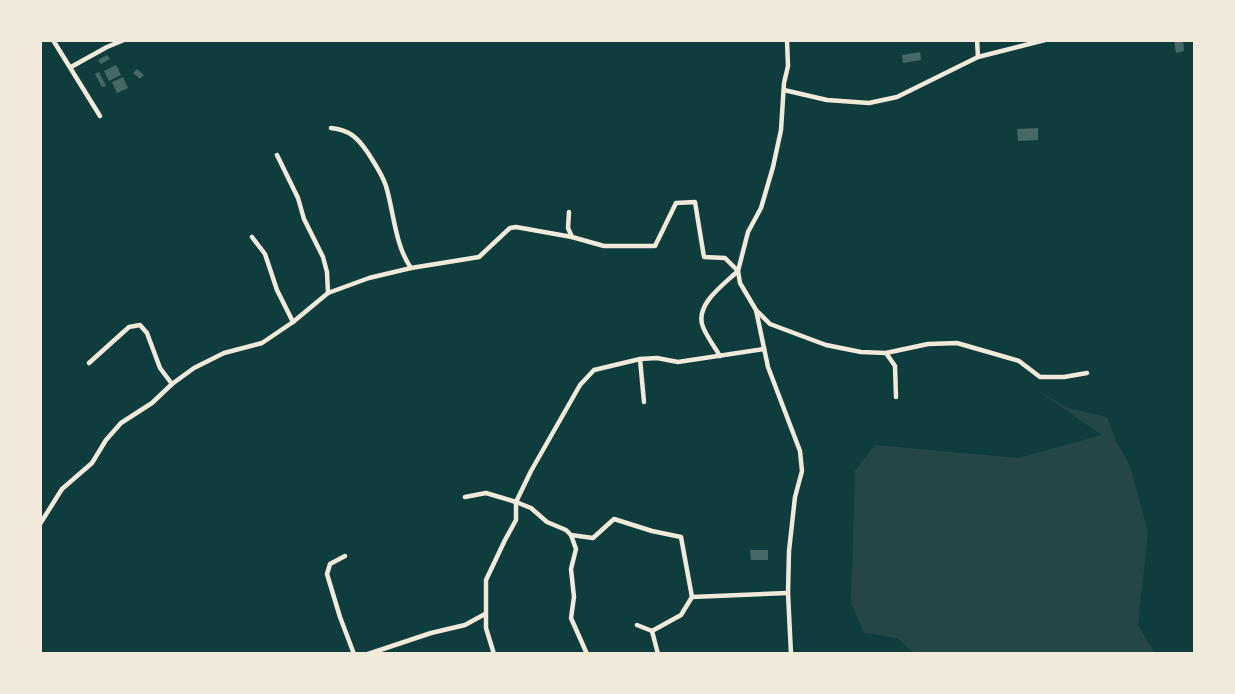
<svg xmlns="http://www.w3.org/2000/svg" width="1235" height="694" font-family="Karla,sans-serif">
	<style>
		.green { fill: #244646 }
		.building { fill: #486865 }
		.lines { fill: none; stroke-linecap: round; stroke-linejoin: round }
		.minor { stroke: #f1e9da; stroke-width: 4.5 }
	</style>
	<rect width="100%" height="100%" fill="#0f3d3e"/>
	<!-- green -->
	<path class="green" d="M1038,391L1068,408L1107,417L1115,439L1130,466L1148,532L1138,625L1154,653H914L897,638L864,633L851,603L855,471L875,445L1018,458L1102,435Z"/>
	<!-- building -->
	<g class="building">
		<path d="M1174,40H1183L1184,51L1176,53Z"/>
		<path d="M920,52L921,60L903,63L902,55Z"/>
		<path d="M107,55L110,59L101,64L98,60Z"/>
		<path d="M116,65L121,75L109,81L104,71Z"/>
		<path d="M137,69L144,75L140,79L133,73Z"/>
		<path d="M99,72L106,86L102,87L95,74Z"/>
		<path d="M123,77L128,88L117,93L112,82Z"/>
		<path d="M1038,128V140L1018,141L1017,129Z"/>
		<path d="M750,550H768V560H751Z"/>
	</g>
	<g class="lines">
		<!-- minor -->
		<g class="minor">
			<path d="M53,40L100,116"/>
			<path d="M787,40L788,66L784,83L781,130L773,167L761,208L748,232L738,271L740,283L756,310L768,367L800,451L802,471L795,497L789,551L788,593L791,654"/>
			<path d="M977,40L978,57"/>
			<path d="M71,67L107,47L124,40"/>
			<path d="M784,90L827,100L869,103L897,97L978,57L1045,40"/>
			<path d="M331,128C350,130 358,138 368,153C375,164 382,174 386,186C394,213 395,245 411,268"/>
			<path d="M277,155L298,198L304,219L323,257L327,272L328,293"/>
			<path d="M569,212L568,228L572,237"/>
			<path d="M252,237L265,254L277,290L293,322"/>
			<path d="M756,310L770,324L826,345L861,352L886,353L928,344L957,343L1019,361L1040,377H1064L1087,373"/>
			<path d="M886,353L895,366L896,397"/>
			<path d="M640,359L644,402"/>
			<path d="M172,384L194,368L224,353L262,343L293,322L328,293L369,278L411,268L479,257L510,228L516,227L572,237L604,246H655L676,203L695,202L704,257L725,258L738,271C724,284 694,305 703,327C707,337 714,346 720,356"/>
			<path d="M465,497L486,493L516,502L531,508L547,522L566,530L571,535L593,538L614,519L652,531L681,537L692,597"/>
			<path d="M40,524L62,489L92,463L106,440L121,423L152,403L172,384L160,368L147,333L140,325L129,327L89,363"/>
			<path d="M571,535L576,549L571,569L574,597L571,618L587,654"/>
			<path d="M345,556L330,564L327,574L340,617L354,654"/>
			<path d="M637,625L652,631L681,615L692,597L788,593"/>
			<path d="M652,631L658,654"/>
			<path d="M368,654L431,633L465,625L485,614"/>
			<path d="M494,654L486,628V580L505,540L516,520V502L531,471L580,385L594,370L640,359L657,358L678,362L764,349"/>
		</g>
	</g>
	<!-- border -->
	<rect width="1235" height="694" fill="none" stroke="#f1e9da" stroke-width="84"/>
</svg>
